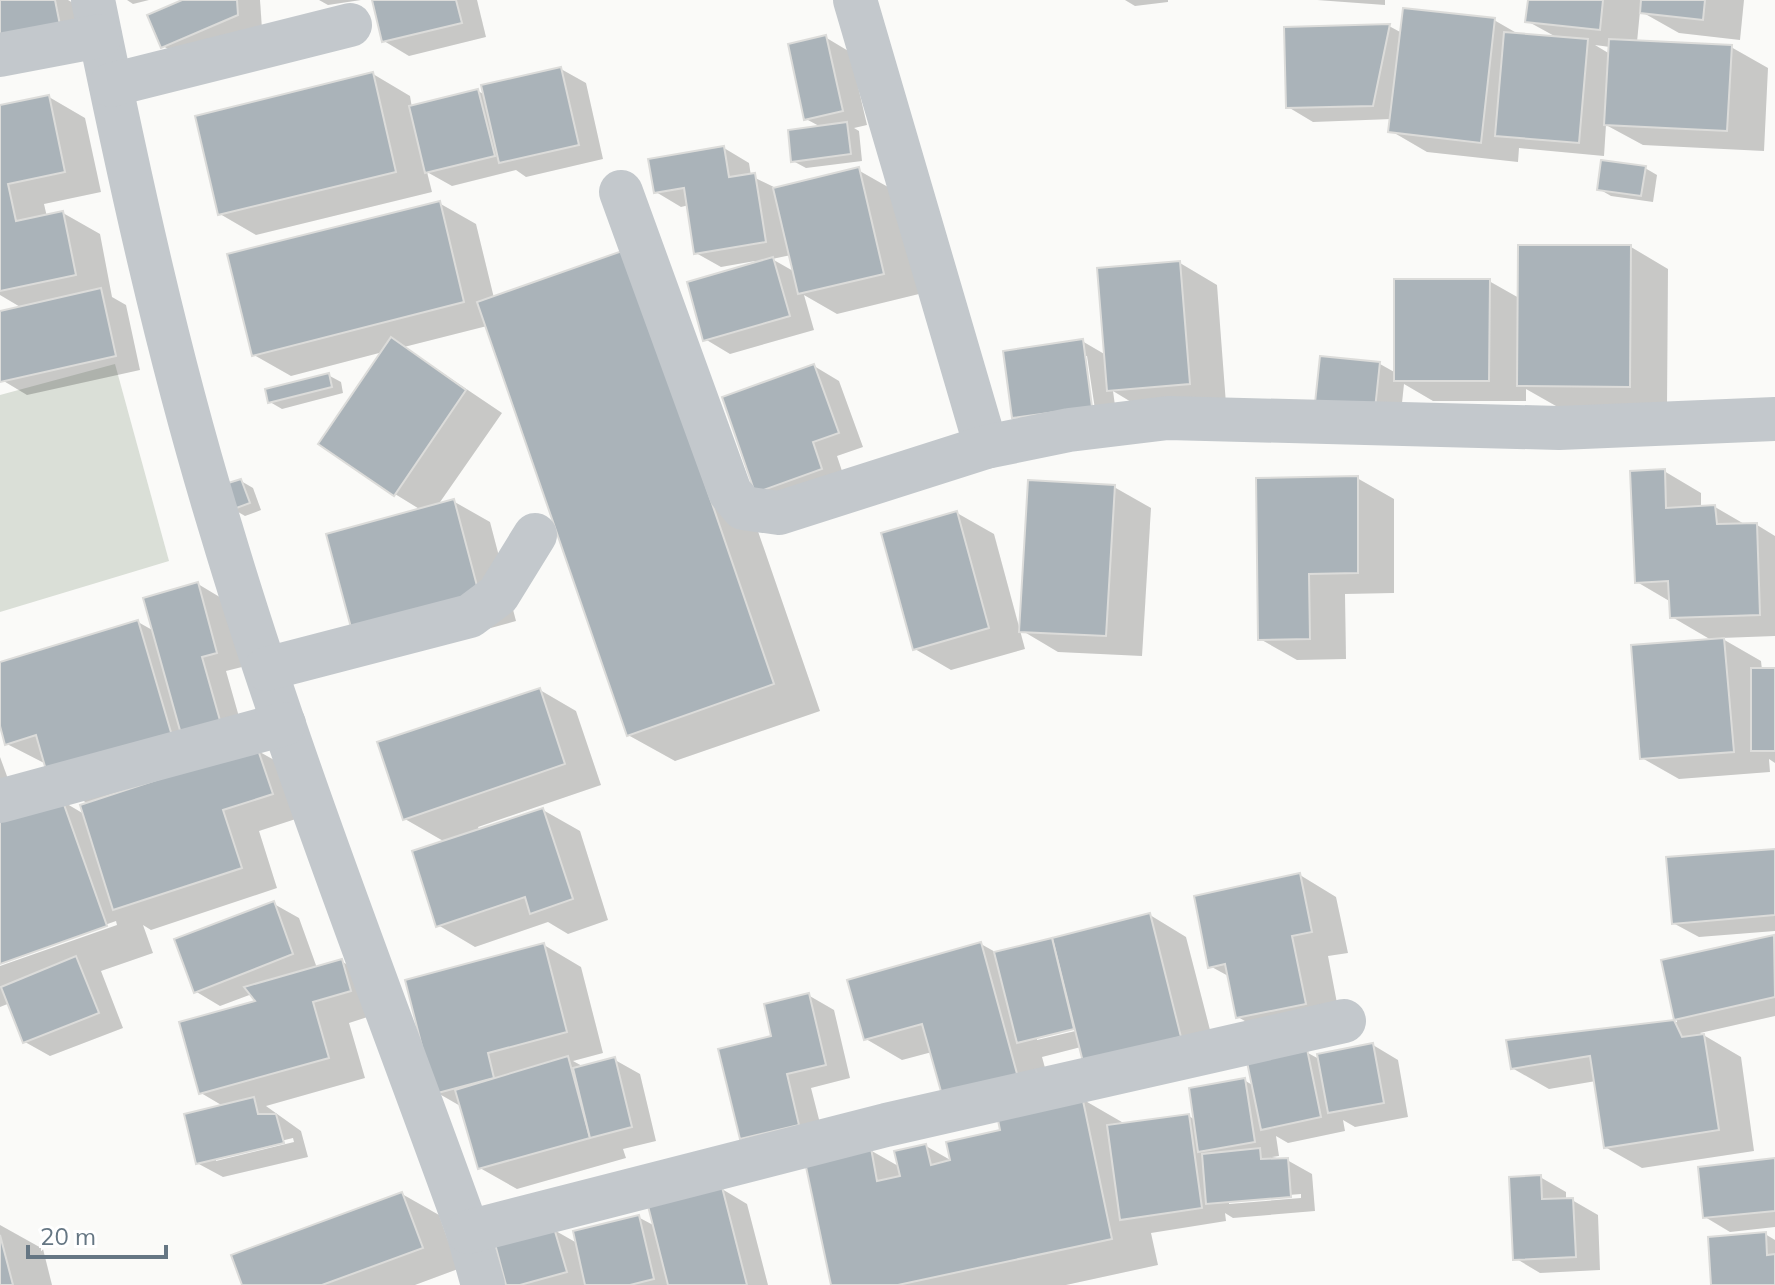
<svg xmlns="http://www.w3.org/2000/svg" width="1775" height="1285" font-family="Mulish,sans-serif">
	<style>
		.green { fill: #dadfd7 }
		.shadow { fill: #0003; fill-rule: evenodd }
		.building { fill: #aab3b9; stroke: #dcdcda; stroke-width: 2 }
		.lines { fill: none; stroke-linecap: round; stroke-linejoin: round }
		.minor { stroke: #c3c8cc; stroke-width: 44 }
	</style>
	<rect width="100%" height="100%" fill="#fafaf8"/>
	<!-- green -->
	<path class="green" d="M115,364L169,561L0,612V395Z"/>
	<!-- shadow -->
	<g class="shadow">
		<path d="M0,0H68L78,6L84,39Z"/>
		<path d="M127,0H149L133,4Z"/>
		<path d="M187,0H260L262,29L188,61L163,46Z"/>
		<path d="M319,0H361L328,5Z"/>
		<path d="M374,0H477L486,37L409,56L384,41Z"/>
		<path d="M1125,0H1168V2L1135,6Z"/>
		<path d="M1317,0H1385V5Z"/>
		<path d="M1530,0H1744L1740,40L1679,33L1640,11L1637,42L1731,47L1768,68L1764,151L1643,145L1606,125L1604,156L1519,148L1518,162L1427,152L1391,131L1392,119L1313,122L1288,107L1389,26L1402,33L1494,20L1520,35L1558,38L1527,21ZM1595,45L1610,47V54Z"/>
		<path d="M825,37L850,52L867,125L854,128L859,131L862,161L806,168L793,161L821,127L806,119Z"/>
		<path d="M561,69L586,83L603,159L526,177L516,170L452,186L427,172L432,192L256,235L220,214L373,74L410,96L412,108L478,91L485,95Z"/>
		<path d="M49,97L85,118L101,192L44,204L47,217L63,213L100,234L112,297L126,305L140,370L27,395L2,380L0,373V313L22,308L0,295V107Z"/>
		<path d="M724,148L749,163L751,176L778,189L858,170L895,191L919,294L837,314L804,295L814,330L730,354L705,339L755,261L721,267L696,253L689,205L681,207L656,192ZM791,255L795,272L772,259Z"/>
		<path d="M1645,168L1657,175L1653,202L1611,196L1599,189Z"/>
		<path d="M439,203L476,224L494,298L671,279L820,711L675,761L628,735L487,326L404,347L502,413L438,505L453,501L490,522L516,621L392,655L421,510L395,494L383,352L291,376L254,355Z"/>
		<path d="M1631,247L1668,269L1667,407L1556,406L1526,389V401H1433L1404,384L1400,422L1342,417L1380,364L1396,373L1489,281L1519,298Z"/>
		<path d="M1180,263L1217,285L1226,404L1146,411L1113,391L1117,420L1039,431L1014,416L1082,341L1106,355ZM1083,356H1087L1096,416L1092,417Z"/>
		<path d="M814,366L839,381L863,447L837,456L846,483L782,506L756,491Z"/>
		<path d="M328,375L341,382L343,393L282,409L270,402Z"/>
		<path d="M1664,471L1701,493V508L1715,507L1746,525H1757L1775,536V636L1721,638L1761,661L1762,670H1775V763L1769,759L1770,772L1679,779L1642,758L1713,641L1672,617L1671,602L1637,582Z"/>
		<path d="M1357,478L1394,499V593L1345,594L1346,659L1297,660L1260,639Z"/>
		<path d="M241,481L253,488L261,510L245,516L233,509Z"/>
		<path d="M1114,487L1151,508L1142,656L1058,652L1021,630Z"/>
		<path d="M957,513L994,534L1025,649L951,670L915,649Z"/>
		<path d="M198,584L223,599L242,667L226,671L247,745L294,771L308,815L259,831L277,888L151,930L143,925L153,953L101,971L123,1028L50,1056L25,1042L10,1003L0,1007V966L117,925L116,921L0,962V823L62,801L84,814L89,804L51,783L46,764L7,744L0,719V664L138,622L154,631Z"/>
		<path d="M540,690L576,711L601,785L478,827L480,831L543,810L580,831L608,920L568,934L548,922L475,947L438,925L445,842L405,819Z"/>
		<path d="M0,757L11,787L0,791Z"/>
		<path d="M1775,851V931L1699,937L1673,923Z"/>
		<path d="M1300,875L1336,897L1348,953L1328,956L1341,1024L1274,1038L1238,1017L1230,977L1210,966Z"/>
		<path d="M274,904L299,918L317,968L341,961L378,982L386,1011L349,1023L365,1078L266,1106L301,1131L308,1157L223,1177L197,1163L223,1106L201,1093L259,1002L252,994L220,1006L195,991ZM293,1138L294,1142L216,1161V1157Z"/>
		<path d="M1150,915L1186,937L1217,1057L1081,1047L1042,1057L1055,1104L1082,1099L1127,1125L1189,1116L1195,1120L1244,1080L1254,1086L1306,1052L1321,1060L1373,1045L1398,1060L1408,1117L1355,1127L1343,1120L1345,1131L1288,1143L1276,1136L1279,1156L1272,1157L1287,1160L1312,1174L1315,1211L1233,1218L1225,1213L1226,1221L1151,1233L1158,1265L1066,1285H833L870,1150L900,1167L926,1146L952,1161L1002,1132L999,1118L932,1052L902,1060L866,1039L981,944L997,953ZM1083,1025L1084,1029L1037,1040V1036ZM1301,1194V1198L1229,1204V1200Z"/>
		<path d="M1775,938V1016L1700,1033L1741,1057L1754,1151L1642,1168L1605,1147L1596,1081L1549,1089L1512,1068L1508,1042L1677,1022L1664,962Z"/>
		<path d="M544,945L581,967L603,1053L573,1061L584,1067L615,1060L640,1074L656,1141L623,1149L626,1158L517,1189L480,1168L462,1107L436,1092Z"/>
		<path d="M808,995L834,1010L850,1078L811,1088L824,1139L767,1152L741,1138L774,1038Z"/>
		<path d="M1775,1160V1227L1730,1232L1705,1217Z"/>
		<path d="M1540,1177L1566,1192V1200H1572L1598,1215L1600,1270L1540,1273L1515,1258Z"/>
		<path d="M722,1189L747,1204L768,1285H508L554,1230L577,1243L638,1217L655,1226Z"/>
		<path d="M402,1194L439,1215L458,1269L415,1285H244Z"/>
		<path d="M0,1225L43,1249L52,1285H0Z"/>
		<path d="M1765,1234L1775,1240V1285H1714Z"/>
	</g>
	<!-- building -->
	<g class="building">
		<path d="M0,0H55L60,25L0,37Z"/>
		<path d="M182,0H237L238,15L161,48L147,15Z"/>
		<path d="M372,0H456L462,23L382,42Z"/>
		<path d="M1528,0H1603L1600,30L1525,22Z"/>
		<path d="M1641,0H1705L1703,20L1640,13Z"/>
		<path d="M1403,8L1495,18L1481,143L1388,132Z"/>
		<path d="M1390,24L1373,106L1286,108L1284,27Z"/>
		<path d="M1504,32L1588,39L1579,143L1495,136Z"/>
		<path d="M826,35L843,111L804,120L788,44Z"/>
		<path d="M1609,39L1732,45L1727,131L1604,125Z"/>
		<path d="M561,67L579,145L499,163L481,85Z"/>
		<path d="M373,72L396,172L218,215L195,116Z"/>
		<path d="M478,89L495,156L425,173L409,106Z"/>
		<path d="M49,95L65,172L8,184L16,221L63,211L76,275L0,291V105Z"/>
		<path d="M847,122L851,154L791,162L788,130Z"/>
		<path d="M724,146L729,177L755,173L766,242L694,254L684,188L654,193L648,159Z"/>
		<path d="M1601,160L1646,166L1641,196L1597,190Z"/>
		<path d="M859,167L884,274L798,294L773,188Z"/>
		<path d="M440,201L464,302L252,356L227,254Z"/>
		<path d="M1518,245H1631L1630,387L1517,386Z"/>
		<path d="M625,250L774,684L627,736L477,302Z"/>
		<path d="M773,257L790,316L703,341L687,282Z"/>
		<path d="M1180,261L1190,384L1107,391L1097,268Z"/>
		<path d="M1394,279H1490L1489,381H1394Z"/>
		<path d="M101,288L116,356L0,382V311Z"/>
		<path d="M391,337L466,390L394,496L318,444Z"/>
		<path d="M1083,339L1092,407L1012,418L1003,351Z"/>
		<path d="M1320,356L1380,362L1375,409L1315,403Z"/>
		<path d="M814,364L839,433L813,442L822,469L755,493L722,397Z"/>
		<path d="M329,373L332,387L268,403L265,389Z"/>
		<path d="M1665,469L1666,508L1715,505L1717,524L1757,523L1760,615L1670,618L1668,581L1635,583L1630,471Z"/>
		<path d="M1358,476V573L1309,574L1310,639L1258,640L1256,478Z"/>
		<path d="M241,479L250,503L231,510L222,485Z"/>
		<path d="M1028,480L1115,485L1106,636L1019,632Z"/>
		<path d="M454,499L481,601L353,635L326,534Z"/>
		<path d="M957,511L989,628L913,650L881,533Z"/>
		<path d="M198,582L217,653L202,657L223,731L183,741L143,598Z"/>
		<path d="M138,620L175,746L50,784L36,735L5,745L0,726V662Z"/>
		<path d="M1724,638L1734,752L1640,759L1631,645Z"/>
		<rect x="1751" y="668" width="24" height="83"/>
		<path d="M540,688L565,764L403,820L377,742Z"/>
		<path d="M257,747L273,794L223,810L242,868L113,910L80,805Z"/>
		<path d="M62,799L107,926L0,964V821Z"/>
		<path d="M543,808L573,899L530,914L525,897L436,927L412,851Z"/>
		<path d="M1775,849V915L1672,924L1666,857Z"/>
		<path d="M1300,873L1312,932L1292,936L1306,1004L1236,1018L1225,964L1208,968L1194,896Z"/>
		<path d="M274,901L293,954L194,993L174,939Z"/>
		<path d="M1150,913L1181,1037L1083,1062L1052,938Z"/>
		<path d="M1774,935L1775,997L1674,1020L1661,960Z"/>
		<path d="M1052,938L1074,1029L1017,1043L994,952Z"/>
		<path d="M981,942L1019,1081L944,1102L922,1024L864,1040L847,980Z"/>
		<path d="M544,943L567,1032L488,1053L494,1078L434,1094L405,980Z"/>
		<path d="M76,956L99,1013L23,1043L1,987Z"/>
		<path d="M342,959L351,991L313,1002L329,1058L199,1094L179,1022L255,1001L244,987Z"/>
		<path d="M809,993L826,1065L787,1074L799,1125L740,1139L718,1049L771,1036L764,1004Z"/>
		<path d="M1674,1020L1682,1037L1704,1034L1719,1130L1604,1148L1590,1056L1511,1069L1506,1040Z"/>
		<path d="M1373,1043L1384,1103L1328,1113L1317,1054Z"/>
		<path d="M1307,1049L1321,1117L1261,1130L1247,1062Z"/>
		<path d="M568,1056L590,1138L478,1169L455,1090Z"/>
		<path d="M615,1057L632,1127L590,1138L573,1068Z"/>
		<path d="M1245,1078L1255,1142L1198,1152L1189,1088Z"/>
		<path d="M1082,1096L1112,1239L898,1285H831L805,1162L871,1148L877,1181L900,1176L894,1151L926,1144L931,1165L950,1160L946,1142L1000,1130L997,1115Z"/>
		<path d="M254,1097L258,1114H276L284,1143L196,1164L184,1114Z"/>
		<path d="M1189,1114L1202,1208L1120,1220L1107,1125Z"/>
		<path d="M1260,1148L1261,1159L1288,1158L1291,1197L1206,1204L1202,1154Z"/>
		<path d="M1775,1158V1211L1703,1218L1698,1167Z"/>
		<path d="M1541,1175L1542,1199L1573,1198L1576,1257L1513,1260L1509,1177Z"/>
		<path d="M722,1187L747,1285H668L648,1206Z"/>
		<path d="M402,1192L423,1248L322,1285H242L231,1255Z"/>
		<path d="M639,1215L654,1279L630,1285H585L573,1231Z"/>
		<path d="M554,1228L567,1272L520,1285H506L495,1244Z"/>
		<path d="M1766,1232L1767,1255L1775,1254V1285H1711L1708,1237Z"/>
		<path d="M0,1235L13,1285H0Z"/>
	</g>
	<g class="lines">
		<!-- minor -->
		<g class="minor">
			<path d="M93,0C129,177 168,356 221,529C292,767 384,999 468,1232L483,1285"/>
			<path d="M855,0L986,447"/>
			<path d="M0,55L100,36"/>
			<path d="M111,85L350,25"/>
			<path d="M621,192L730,492L743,508L779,513L986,447L1069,430L1168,418L1559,428L1775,419"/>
			<path d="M266,669L470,616L498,595L535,535"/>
			<path d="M0,801L284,724"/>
			<path d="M468,1232L886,1125L1344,1021"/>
		</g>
	</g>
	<!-- scale -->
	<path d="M28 1245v12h138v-12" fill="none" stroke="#657683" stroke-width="4"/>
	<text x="40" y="1245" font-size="24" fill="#657683" stroke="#ffffff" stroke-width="6" paint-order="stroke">20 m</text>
</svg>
